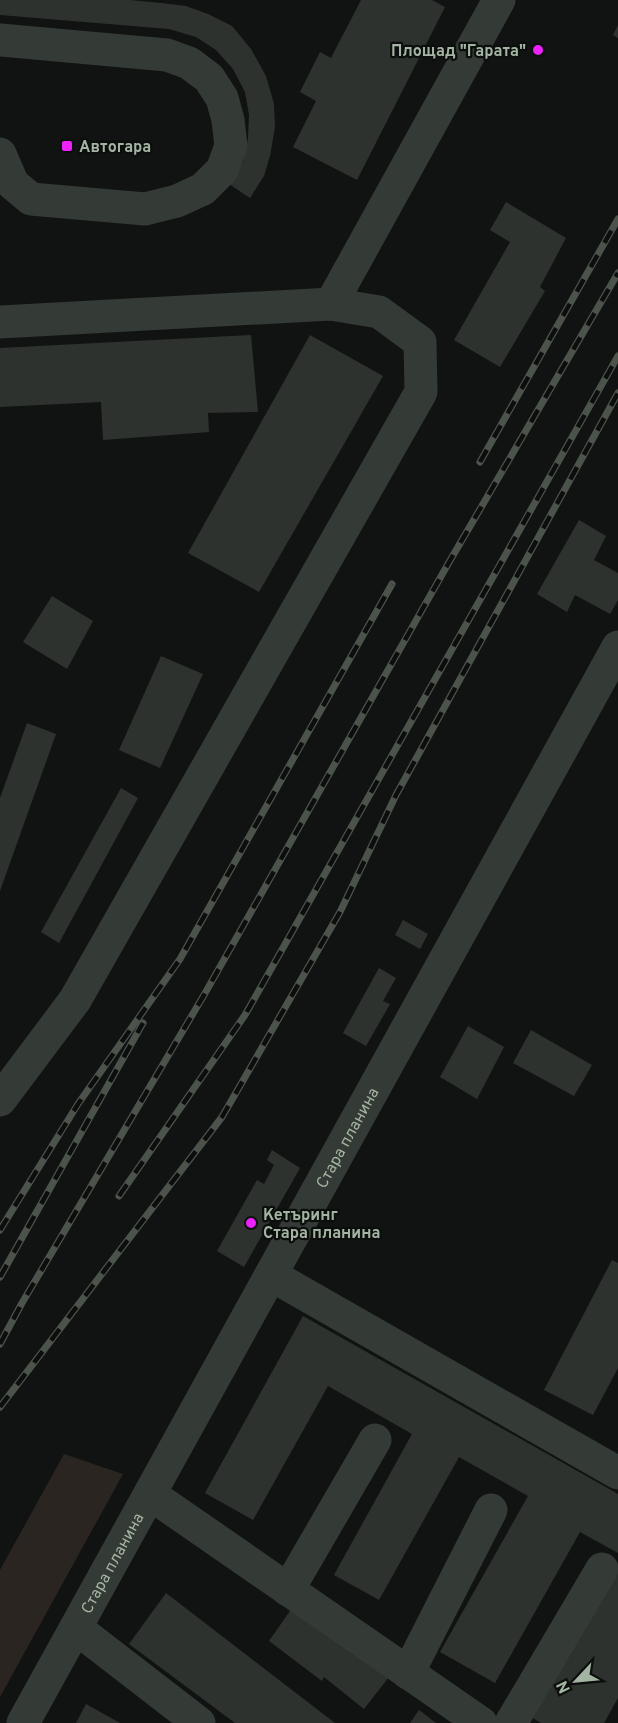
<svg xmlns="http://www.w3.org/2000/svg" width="618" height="1723" font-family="Overpass,sans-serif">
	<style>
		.green { fill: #2b2521 }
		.building { fill: #2e322f }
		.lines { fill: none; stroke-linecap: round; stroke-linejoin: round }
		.minor { stroke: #343a35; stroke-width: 33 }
		.rail-casing { stroke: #4b534b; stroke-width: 7 }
		.rail { stroke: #0c0e0d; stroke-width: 4.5; stroke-dasharray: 14; stroke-linecap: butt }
		.poi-dot { fill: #eb22fa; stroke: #0c0e0d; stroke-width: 2 }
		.labels { text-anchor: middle; stroke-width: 4.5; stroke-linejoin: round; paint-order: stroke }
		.poi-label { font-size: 16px; font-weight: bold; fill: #a3b4a2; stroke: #0c0e0d; text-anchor: start }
		.street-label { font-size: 16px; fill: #a3b4a2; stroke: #0c0e0d }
	</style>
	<rect width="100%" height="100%" fill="#111312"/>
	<!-- green -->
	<path class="green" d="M64,1454L123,1474L0,1697V1570Z"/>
	<!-- building -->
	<g class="building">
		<path d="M0,0H130L161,3L186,6L208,14L232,26L251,49L266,76L274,104L275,127L270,156L264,176L250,198L229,184L243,162L248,139L249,115L245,92L233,69L216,50L196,37L169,29L0,15Z"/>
		<path d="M361,0H432L445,7L357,180L293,147L316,101L300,92L320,52L331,58Z"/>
		<path d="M618,25V38L613,35Z"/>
		<path d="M506,202L566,238L540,287L545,291L500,367L454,340L510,242L490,230Z"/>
		<path d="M251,335L258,412L208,413L209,432L103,440L101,402L0,407V348Z"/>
		<path d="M310,335L383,376L259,592L188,553Z"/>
		<path d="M579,520L606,536L594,560L618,573V600L610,614L575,595L567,612L537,594Z"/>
		<path d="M52,596L93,621L67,669L23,642Z"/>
		<path d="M161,656L203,674L160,768L119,750Z"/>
		<path d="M27,723L56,734L0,891V798Z"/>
		<path d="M121,788L138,798L59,943L41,932Z"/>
		<path d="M403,920L428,934L420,949L395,935Z"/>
		<path d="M379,968L396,978L383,1001L390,1004L366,1046L343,1033Z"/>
		<path d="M468,1026L504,1047L477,1099L440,1077Z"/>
		<path d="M531,1030L592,1065L574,1096L513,1063Z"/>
		<path d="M272,1150L300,1168L244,1267L217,1251L257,1180L264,1184L274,1165L267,1160Z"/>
		<path d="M612,1260L618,1263V1368L593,1415L544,1390Z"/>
		<path d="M303,1316L618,1494V1553L580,1532L495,1683L440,1652L528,1496L459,1457L379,1600L334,1575L412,1434L328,1386L253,1520L205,1493Z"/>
		<path d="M618,1563V1698L604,1723H541L531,1717Z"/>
		<path d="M166,1593L335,1723H235L129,1644Z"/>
		<path d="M292,1608L392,1673L364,1709L324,1677L322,1681L269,1641Z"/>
		<path d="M86,1704L120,1723H76Z"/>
		<path d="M419,1710L436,1723H410Z"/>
	</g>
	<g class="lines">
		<!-- minor -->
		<g class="minor">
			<path d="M0,40L167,55L189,63L209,78L222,98L228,120L231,146L222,170L203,189L177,201L145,209L31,199L13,184L0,154"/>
			<path d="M331,304L499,0"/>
			<path d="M0,322L331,304L379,312L420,342L421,392L75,1000L0,1100"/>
			<path d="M271,1275L618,1473"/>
			<path d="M150,1494L481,1723"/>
			<path d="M288,1590L375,1440"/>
			<path d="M76,1628L199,1723"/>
			<path d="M408,1673L491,1510"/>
			<path id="s1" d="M23,1723L618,647"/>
			<path d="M511,1723L602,1569"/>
		</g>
		<defs>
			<g id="rail">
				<path d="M480,462L618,219"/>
				<path d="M119,1196L245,1015L618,356"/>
				<path d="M0,1230L78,1104L180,959L392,584"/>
				<path d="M0,1277L143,1023"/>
				<path d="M0,1344L22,1303L204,995L448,564L618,273"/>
				<path d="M0,1407L222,1117L340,912L396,795L618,393"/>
			</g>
		</defs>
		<!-- rail casing -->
		<use href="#rail" class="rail-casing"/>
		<!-- rail -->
		<use href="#rail" class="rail"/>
	</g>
	<!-- markers -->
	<g class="poi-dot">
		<circle cx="538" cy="50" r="6"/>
		<rect x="61" y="140" width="12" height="12" rx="3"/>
		<circle cx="251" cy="1223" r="6"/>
	</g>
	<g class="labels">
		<!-- poi labels -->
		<g class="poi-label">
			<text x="526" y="56" text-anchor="end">Площад "Гарата"</text>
			<text x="79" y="152">Автогара</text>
			<text x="263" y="1220">Кетъринг<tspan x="263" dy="18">Стара планина</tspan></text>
		</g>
		<!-- street labels -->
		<g class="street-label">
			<text dy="6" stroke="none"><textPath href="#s1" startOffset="669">Стара планина</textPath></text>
			<text dy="6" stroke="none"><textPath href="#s1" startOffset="183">Стара планина</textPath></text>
		</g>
	</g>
	<!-- north arrow -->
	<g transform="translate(576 1681) rotate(244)" stroke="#0c0e0d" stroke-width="4.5" paint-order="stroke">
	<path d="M0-4.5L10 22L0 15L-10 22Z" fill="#a3b4a2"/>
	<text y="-9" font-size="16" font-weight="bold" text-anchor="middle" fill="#a3b4a2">N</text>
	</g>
</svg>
